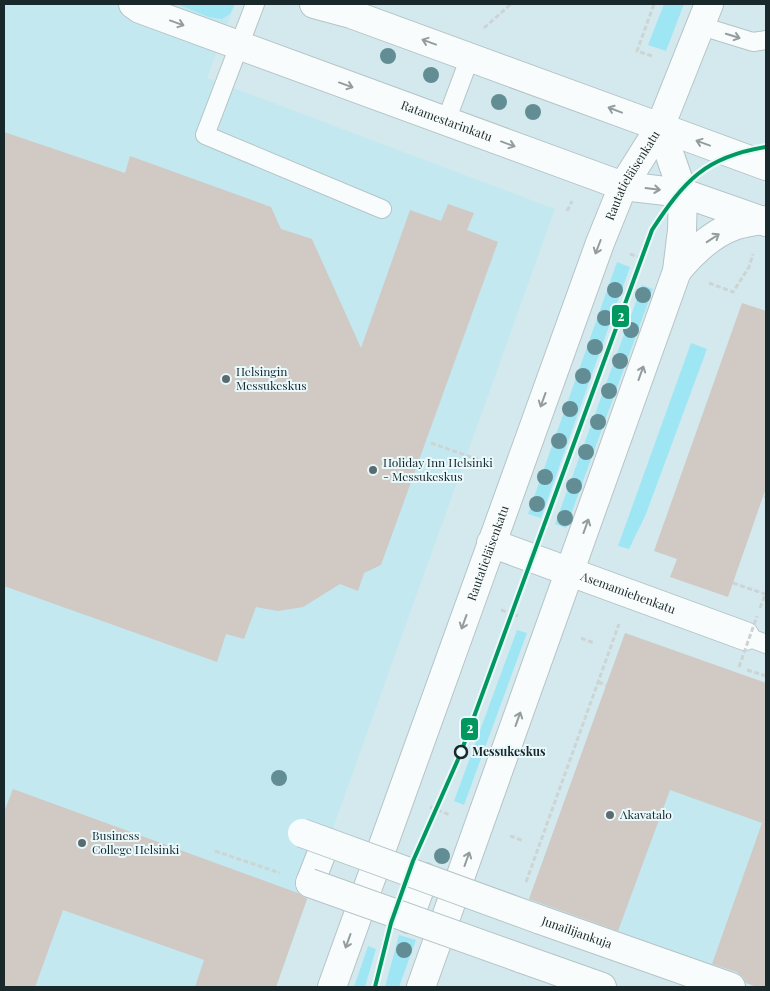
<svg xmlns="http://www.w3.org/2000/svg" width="770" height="991" font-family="'Playfair Display',serif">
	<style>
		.built { fill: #c4e8f0 }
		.green { fill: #9fe6f4 }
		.building { fill: #d0c9c4 }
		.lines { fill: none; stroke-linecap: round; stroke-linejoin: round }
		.lane-casing { stroke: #b4c4c7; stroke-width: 20 }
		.street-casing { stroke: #b4c4c7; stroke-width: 30 }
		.secondary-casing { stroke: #b4c4c7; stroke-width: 30 }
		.path { stroke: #cdd4d4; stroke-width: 3; stroke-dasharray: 5 2.5; stroke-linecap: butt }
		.lane { stroke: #f9fcfc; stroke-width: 18 }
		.street { stroke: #f9fcfc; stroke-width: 28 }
		.secondary { stroke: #f9fcfc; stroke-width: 28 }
		.street-bridge-casing { stroke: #b4c4c7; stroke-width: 30; stroke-linecap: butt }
		.path-bridge { stroke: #cdd4d4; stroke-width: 3; stroke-dasharray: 5 2.5; stroke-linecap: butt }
		.street-bridge { stroke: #f9fcfc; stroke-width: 28 }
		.tram-1-casing { stroke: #e9f9fc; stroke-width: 8 }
		.tram-1 { stroke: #00985f; stroke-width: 4 }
		.tree { fill: #638d94 }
		.oneway { stroke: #949d9e }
		.poi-dot { fill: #5a6c6f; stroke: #e9f9fc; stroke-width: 2 }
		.stop-dot { fill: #e9f9fc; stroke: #19282b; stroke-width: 2.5 }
		.labels { text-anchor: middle; stroke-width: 4; stroke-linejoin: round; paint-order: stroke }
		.street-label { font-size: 12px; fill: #19282b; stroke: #e9f9fc }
		.poi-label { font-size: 12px; fill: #19282b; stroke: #e9f9fc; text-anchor: start }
		.stop-label { font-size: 12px; font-weight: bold; fill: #19282b; stroke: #e9f9fc; text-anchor: start }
		.line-badge { stroke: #e9f9fc; stroke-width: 2 }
		.badge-label { font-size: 14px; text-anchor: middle; font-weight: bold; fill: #fff }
	</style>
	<rect width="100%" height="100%" fill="#d4e9ee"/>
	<!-- built -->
	<g class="built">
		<path d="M4,4H235L207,78L555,209L276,987H4Z"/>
		<path d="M625,633L766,683V987H757L527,905Z"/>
	</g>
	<!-- green -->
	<g class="green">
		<path d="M177,4H235L230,14L222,19L209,17Z"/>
		<path d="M664,4H684L666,51L648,45Z"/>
		<path d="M617,262L630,267L541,518L528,514Z"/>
		<path d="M642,285L653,289L566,528L555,524Z"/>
		<path d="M691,343L707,349L646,514L629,549L618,546Z"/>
		<path d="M517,630L527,633L464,805L454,801Z"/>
		<path d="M399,935L416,940L399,987H385Z"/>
		<path d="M368,946L376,949L365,987H354Z"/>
	</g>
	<!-- building -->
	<g class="building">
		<path d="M4,132L125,173L130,156L271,207L281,229L312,239L361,348L410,210L441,221L448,204L474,213L467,230L498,242L381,565L364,573L358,591L340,584L303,607L278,611L256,607L244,639L226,634L217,662L4,586Z"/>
		<path d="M742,303L766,311V488L728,597L670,577L677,559L654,551Z"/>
		<path d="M625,633L766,683V987H757L746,983L743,977L737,972L712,964L762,823L670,790L618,931L529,899Z"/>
		<path d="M13,789L298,893L307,899L276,987H195L204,960L63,910L35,987H4V812Z"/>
	</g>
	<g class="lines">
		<defs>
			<g id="lane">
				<path d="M255,4L205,135L382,209"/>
				<path d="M701,26L753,42L766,40"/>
				<path d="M446,121L470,57"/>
				<path d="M745,636L766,644"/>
			</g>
			<g id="street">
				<path id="s1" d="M133,4L140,9L623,186"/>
				<path d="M314,4L351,14L660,127L709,4"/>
				<path id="s2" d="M491,543L745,636"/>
				<path d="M310,883L326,842"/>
				<path d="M409,919L424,877"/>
				<path id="s3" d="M538,919L731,987"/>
				<path d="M520,958L602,987"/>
			</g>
			<g id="secondary">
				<path d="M660,127L766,166"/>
				<path d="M623,186L683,193L766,222"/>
				<path d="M677,271C692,253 711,234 734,226C742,223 752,222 761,220"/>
				<path id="s4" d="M332,987L600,243L623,186L660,127"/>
				<path d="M421,987L677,271L682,230L683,193L660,127"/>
			</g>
		</defs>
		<!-- lane casing -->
		<use href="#lane" class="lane-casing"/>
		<!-- street casing -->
		<use href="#street" class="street-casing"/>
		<!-- secondary casing -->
		<use href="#secondary" class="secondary-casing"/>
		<!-- path -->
		<g class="path">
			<path d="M484,28L511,4"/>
			<path d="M652,56L637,51L654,4"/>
			<path d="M567,211L572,201"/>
			<path d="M630,254L645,259"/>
			<path d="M709,283L733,292L749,267L753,254"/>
			<path d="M431,443L485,462"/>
			<path d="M764,496L766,497"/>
			<path d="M733,583L765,594"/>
			<path d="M760,608L766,592"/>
			<path d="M501,610L518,616"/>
			<path d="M581,638L594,643"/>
			<path d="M747,670L766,676"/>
			<path d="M598,682L606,685"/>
			<path d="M430,807L450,815"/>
			<path d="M510,836L524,841"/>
			<path d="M215,851L280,873"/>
			<path d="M526,882L619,624"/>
		</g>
		<!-- lane -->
		<use href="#lane" class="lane"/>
		<!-- street -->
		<use href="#street" class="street"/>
		<!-- secondary -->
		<use href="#secondary" class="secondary"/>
		<defs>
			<g id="street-bridge">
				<path d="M302,833L538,919"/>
				<path d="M310,883L520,958"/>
			</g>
		</defs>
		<!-- street-bridge casing -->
		<use href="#street-bridge" class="street-bridge-casing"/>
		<!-- path-bridge -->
		<path class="path-bridge" d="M739,667L757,616"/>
		<!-- street-bridge -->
		<use href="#street-bridge" class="street-bridge"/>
		<defs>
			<path id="tram-1" d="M375,987L391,923L413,861L460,755L652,230C685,180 705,157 766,147"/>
		</defs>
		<!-- tram-1 casing -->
		<use href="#tram-1" class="tram-1-casing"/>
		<!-- tram-1 -->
		<use href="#tram-1" class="tram-1"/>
	</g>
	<!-- trees -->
	<g class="tree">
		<circle cx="388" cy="56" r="8"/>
		<circle cx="431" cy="75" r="8"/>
		<circle cx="499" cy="102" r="8"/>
		<circle cx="533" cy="112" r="8"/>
		<circle cx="615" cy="290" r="8"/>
		<circle cx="643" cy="295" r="8"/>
		<circle cx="605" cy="318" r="8"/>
		<circle cx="631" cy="330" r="8"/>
		<circle cx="595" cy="347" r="8"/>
		<circle cx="620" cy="361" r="8"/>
		<circle cx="583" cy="376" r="8"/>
		<circle cx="609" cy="391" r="8"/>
		<circle cx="570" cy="409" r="8"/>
		<circle cx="598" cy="422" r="8"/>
		<circle cx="559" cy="441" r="8"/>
		<circle cx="586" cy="452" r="8"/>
		<circle cx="545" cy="477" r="8"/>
		<circle cx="574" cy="486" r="8"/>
		<circle cx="537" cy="504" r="8"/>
		<circle cx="565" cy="518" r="8"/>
		<circle cx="279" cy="778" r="8"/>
		<circle cx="442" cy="856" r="8"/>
		<circle cx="404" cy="950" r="8"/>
	</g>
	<!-- one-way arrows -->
	<defs><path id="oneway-shaft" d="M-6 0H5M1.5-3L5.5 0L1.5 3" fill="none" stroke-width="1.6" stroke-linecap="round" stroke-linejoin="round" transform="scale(1.25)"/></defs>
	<g class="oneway">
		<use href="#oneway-shaft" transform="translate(177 23) rotate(20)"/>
		<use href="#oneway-shaft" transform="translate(733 36) rotate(17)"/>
		<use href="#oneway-shaft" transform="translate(429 42) rotate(-160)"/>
		<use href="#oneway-shaft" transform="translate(346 85) rotate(20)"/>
		<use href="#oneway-shaft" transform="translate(615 110) rotate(-159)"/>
		<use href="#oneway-shaft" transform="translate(703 143) rotate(-160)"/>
		<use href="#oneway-shaft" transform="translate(508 144) rotate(20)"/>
		<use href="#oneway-shaft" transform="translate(653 189) rotate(7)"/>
		<use href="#oneway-shaft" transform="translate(713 238) rotate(-33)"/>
		<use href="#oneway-shaft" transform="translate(598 247) rotate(111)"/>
		<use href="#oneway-shaft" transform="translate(641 373) rotate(-70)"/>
		<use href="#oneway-shaft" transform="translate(543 400) rotate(110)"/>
		<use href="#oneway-shaft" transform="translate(586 526) rotate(-70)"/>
		<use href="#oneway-shaft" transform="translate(464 622) rotate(110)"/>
		<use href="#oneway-shaft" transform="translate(518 719) rotate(-70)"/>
		<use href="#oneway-shaft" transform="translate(467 859) rotate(-70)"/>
		<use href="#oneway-shaft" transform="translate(348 941) rotate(110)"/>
	</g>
	<!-- markers -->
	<g class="poi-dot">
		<circle cx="226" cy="379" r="5"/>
		<circle cx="373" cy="470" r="5"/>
		<circle cx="610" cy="815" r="5"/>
		<circle cx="82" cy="843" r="5"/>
	</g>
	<circle class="stop-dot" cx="461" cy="752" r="6"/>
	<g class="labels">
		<!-- street labels -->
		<g class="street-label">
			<text dy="4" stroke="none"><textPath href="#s1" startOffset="335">Ratamestarinkatu</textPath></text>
			<text dy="4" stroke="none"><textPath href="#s4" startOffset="866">Rautatieläisenkatu</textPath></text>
			<text dy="4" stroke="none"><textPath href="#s4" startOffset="461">Rautatieläisenkatu</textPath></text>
			<text dy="4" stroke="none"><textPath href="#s2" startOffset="146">Asemamiehenkatu</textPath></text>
			<text dy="4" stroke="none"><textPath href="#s3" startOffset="41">Junailijankuja</textPath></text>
		</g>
		<!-- poi labels -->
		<g class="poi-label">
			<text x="236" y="376">Helsingin<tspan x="236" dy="14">Messukeskus</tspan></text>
			<text x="383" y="467">Holiday Inn Helsinki<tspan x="383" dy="14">- Messukeskus</tspan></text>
			<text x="620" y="819">Akavatalo</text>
			<text x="92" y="840">Business<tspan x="92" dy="14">College Helsinki</tspan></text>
		</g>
		<!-- stop labels -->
		<g class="stop-label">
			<text x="472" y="756">Messukeskus</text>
		</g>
	</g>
	<g class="line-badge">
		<rect x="611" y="304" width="19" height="24" rx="5" fill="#00985f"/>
		<rect x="460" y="717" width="19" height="24" rx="5" fill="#00985f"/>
	</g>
	<g class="badge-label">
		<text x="621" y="321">2</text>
		<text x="470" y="733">2</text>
	</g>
	<!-- border -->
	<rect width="770" height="991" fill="none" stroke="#19282b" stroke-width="10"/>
</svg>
